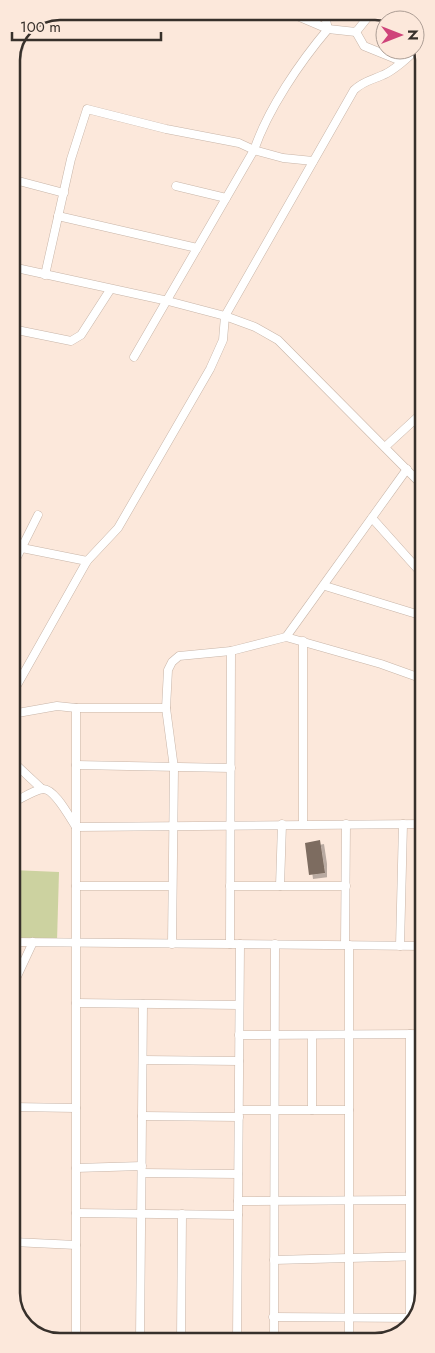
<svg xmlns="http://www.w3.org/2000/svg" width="435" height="1353" font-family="Jost,sans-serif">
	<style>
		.green { fill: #ccd2a0 }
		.building { fill: #7d6c60; filter: url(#shadow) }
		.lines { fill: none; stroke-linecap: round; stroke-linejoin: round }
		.street-casing { stroke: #c8b5a8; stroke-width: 9 }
		.street { stroke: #fff; stroke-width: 8 }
		.rim { fill: none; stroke: #37302b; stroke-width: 2.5 }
	</style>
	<defs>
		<filter id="shadow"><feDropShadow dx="4" dy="4" stdDeviation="0" flood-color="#0004"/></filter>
	</defs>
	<rect width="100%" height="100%" fill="#fce8db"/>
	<!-- green -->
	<path class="green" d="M12,870L59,872L57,941L12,940Z"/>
	<!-- building -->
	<path class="building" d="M320,840L325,873L309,875L305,843Z"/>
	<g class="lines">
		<defs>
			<g id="street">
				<path d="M288,12L328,29"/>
				<path d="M324,12L328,29"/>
				<path d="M356,32L364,46L401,61"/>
				<path d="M415,50L419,43"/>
				<path d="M11,78L24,29"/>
				<path d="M11,179L64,193"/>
				<path d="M176,186L226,198"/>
				<path d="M58,216L197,248"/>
				<path d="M12,267L168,301L225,316L255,327L278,340L423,486"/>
				<path d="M45,275L71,159L87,109L166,129L239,143L254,150L283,158L313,161"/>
				<path d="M12,329L71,341L81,335L110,290"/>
				<path d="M134,357L254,150C268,109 300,62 328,29L356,32L372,12"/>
				<path d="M385,447L423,412"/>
				<path d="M372,518L423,575"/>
				<path d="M12,546L87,561"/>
				<path d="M12,567L38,515"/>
				<path d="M325,586L423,616"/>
				<path d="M286,637L407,469"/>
				<path d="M12,694L87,561L118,528L210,369L223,340L225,316L354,90C363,81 372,80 383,75C391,72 410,57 415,50"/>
				<path d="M76,708V1342"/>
				<path d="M12,714L57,706L76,708H166"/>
				<path d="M12,761L42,789"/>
				<path d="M76,765L231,768"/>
				<path d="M12,803C21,799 32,791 42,789C54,787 70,818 76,827L423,824"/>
				<path d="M303,824V641"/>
				<path d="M76,886H172"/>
				<path d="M230,886H346"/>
				<path d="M280,886L282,824"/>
				<path d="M12,942L423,946"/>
				<path d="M172,944L174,768L166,708L168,670L172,662L179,656L231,651L286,637L381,664L423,679"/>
				<path d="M230,944L231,651"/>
				<path d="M345,945L346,824"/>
				<path d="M349,945V1340"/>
				<path d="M400,946L403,824"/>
				<path d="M13,985L14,1242"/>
				<path d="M12,987L33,942"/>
				<path d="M76,1003L239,1005"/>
				<path d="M239,1035L423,1034"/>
				<path d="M143,1060L239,1061"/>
				<path d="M13,1107L76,1108"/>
				<path d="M239,1110H349"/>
				<path d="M312,1110V1035"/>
				<path d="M142,1116L239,1117"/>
				<path d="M76,1168L142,1166"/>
				<path d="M142,1173L238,1174"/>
				<path d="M410,1192L424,1190"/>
				<path d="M238,1201L410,1200"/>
				<path d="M76,1213L238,1215"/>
				<path d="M13,1242L76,1245"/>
				<path d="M274,1260L424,1256"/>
				<path d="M273,1317L415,1318"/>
				<path d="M410,1326V1034"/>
				<path d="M140,1341L143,1004"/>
				<path d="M181,1341L182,1214"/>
				<path d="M237,1341L240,944"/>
				<path d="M274,1341L275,944"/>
			</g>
		</defs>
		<!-- street casing -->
		<use href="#street" class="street-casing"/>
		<!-- street -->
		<use href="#street" class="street"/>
	</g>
	<!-- crop -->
	<path d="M0 0H435V1353H0ZM60 20H375A40 40 0 0 1 415 60V1293A40 40 0 0 1 375 1333H60A40 40 0 0 1 20 1293V60A40 40 0 0 1 60 20Z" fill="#fce8db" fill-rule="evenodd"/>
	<path class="rim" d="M60 20H375A40 40 0 0 1 415 60V1293A40 40 0 0 1 375 1333H60A40 40 0 0 1 20 1293V60A40 40 0 0 1 60 20Z"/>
	<!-- north arrow -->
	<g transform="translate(400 35) rotate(90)"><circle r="24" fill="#fce8db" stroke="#ad9e95"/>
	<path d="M0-4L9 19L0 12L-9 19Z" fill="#cf447a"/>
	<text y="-8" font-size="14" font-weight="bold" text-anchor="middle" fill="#37302b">N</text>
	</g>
	<!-- scale -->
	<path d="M12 32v8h149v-8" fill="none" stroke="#37302b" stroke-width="2.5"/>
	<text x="20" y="32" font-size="15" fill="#37302b" stroke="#fce8db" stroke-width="4" paint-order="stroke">100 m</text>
</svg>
